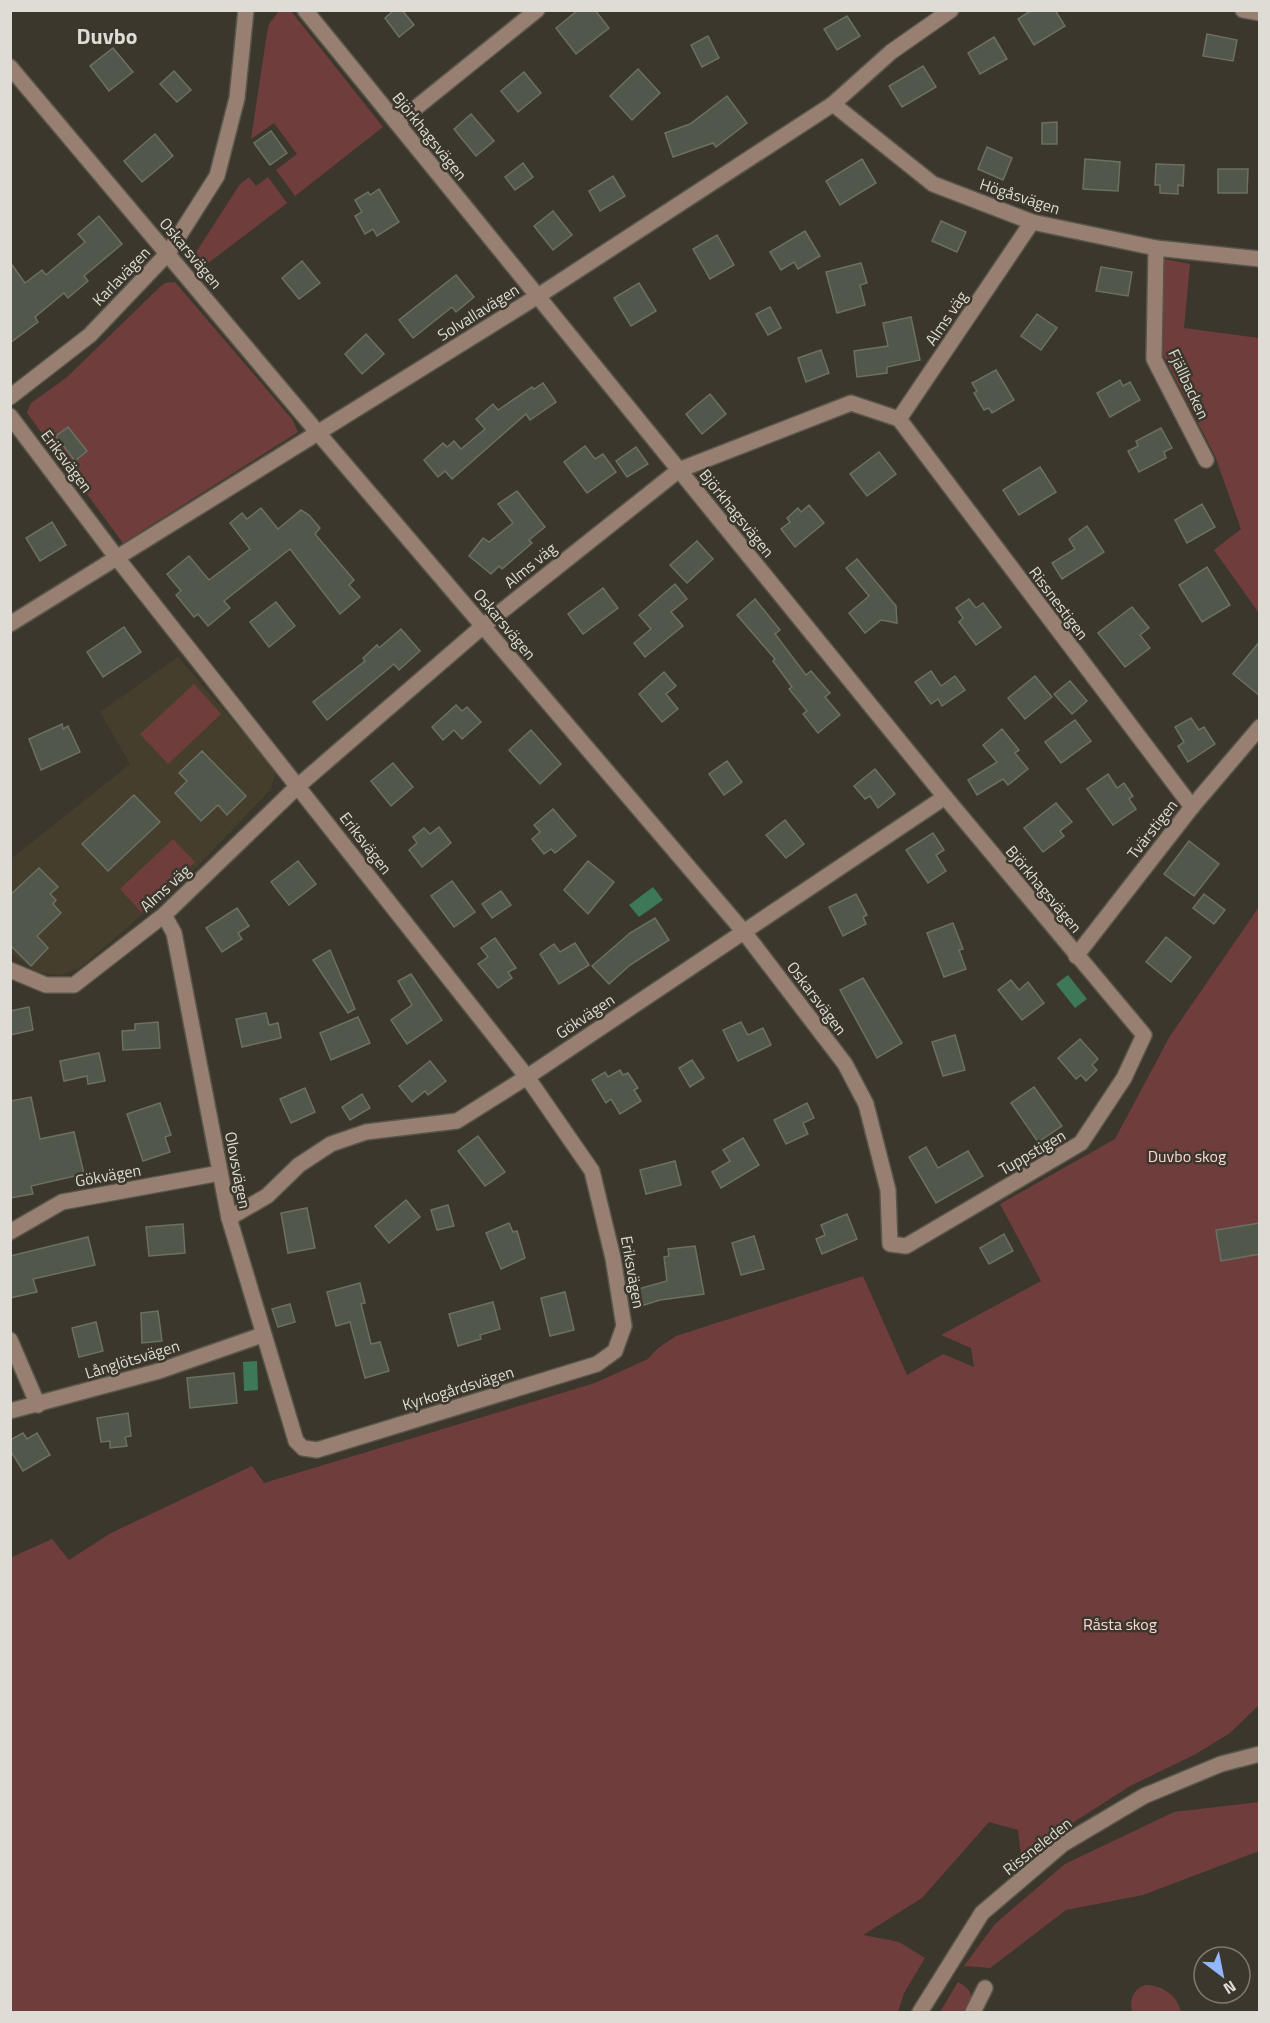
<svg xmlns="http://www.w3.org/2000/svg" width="1270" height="2023" font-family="'Titillium Web',sans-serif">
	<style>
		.built { fill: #453e2d }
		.green { fill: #703d3d }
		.water { fill: #3d7959 }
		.building { fill: #52574b; stroke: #6b7063; stroke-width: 1.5 }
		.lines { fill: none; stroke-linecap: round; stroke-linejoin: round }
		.minor-casing { stroke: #59554a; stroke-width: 18 }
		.minor { stroke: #978071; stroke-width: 15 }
		.labels { text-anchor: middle; stroke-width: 5; stroke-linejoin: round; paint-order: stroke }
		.street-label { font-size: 16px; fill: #dedcd5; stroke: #3c372c }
		.park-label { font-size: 16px; fill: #fcd4d3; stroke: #3c372c }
		.district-label { font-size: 22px; font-weight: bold; fill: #dedcd5; stroke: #3c372c }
	</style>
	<rect width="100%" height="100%" fill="#3c372c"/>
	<!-- built -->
	<path class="built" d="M178,657L276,771L271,789L193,871L81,967L61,975L37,972L11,953V859L130,764L100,712Z"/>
	<!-- green -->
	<g class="green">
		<path d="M279,11H291L383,127L295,196L276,170L297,154L274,123L251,139L267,33L269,24Z"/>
		<path d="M249,177L256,186L268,177L287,203L207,264H197L193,257L240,184Z"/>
		<path d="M1164,259L1190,264L1184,328L1259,338V613L1214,550L1241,529L1215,456L1163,355Z"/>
		<path d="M175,282L292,419L298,432L123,543L27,413L31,403L66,378L160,287L165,283Z"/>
		<path d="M194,684L221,714L168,764L140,734Z"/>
		<path d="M173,839L195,862L141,912L120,889Z"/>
		<path d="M1259,907V1705L1230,1733L1194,1755L1130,1786L1021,1856L1018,1830L989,1822L922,1898L863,1935L899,1942L925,1958L904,1993L898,2012H11L10,1558L52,1539L69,1560L111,1533L252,1466L264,1483L595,1383L648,1359L657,1349L676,1336L863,1276L907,1375L943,1354L974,1367L971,1348L941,1335L1041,1281L1000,1204L1115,1139L1170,1036Z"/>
		<path d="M1259,1802V1851L1143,1895L1066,1910L990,1968L964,1966L995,1924L1065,1864L1174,1812Z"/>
		<path d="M958,1982C973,1990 973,1997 970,2012H940Z"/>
		<path d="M1145,1985C1162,1985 1177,1995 1181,2012H1132C1129,2000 1133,1989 1145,1985Z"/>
	</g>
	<!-- water -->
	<g class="water">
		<path d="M653,887L663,900L639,917L629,905Z"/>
		<path d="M1068,975L1087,999L1075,1008L1056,984Z"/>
		<path d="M257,1361L258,1390L244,1391L243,1362Z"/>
	</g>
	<!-- building -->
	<g class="building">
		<path d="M394,10H402L414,25L399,37L385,18Z"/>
		<path d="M578,10H595L609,28L576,54L556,28Z"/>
		<path d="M1032,10H1055L1065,26L1034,45L1018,19Z"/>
		<path d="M847,16L860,36L837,50L824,29Z"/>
		<path d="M1207,34L1237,40L1233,61L1203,56Z"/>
		<path d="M708,36L719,58L702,67L691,45Z"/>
		<path d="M994,37L1007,59L980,74L968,53Z"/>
		<path d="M113,48L133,72L109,91L90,66Z"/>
		<path d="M923,66L936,87L902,107L889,86Z"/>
		<path d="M638,69L660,93L632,120L610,96Z"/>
		<path d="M174,71L191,90L177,102L160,84Z"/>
		<path d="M524,72L541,93L518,112L501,91Z"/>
		<path d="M727,96L747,123L716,147L713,143L673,157L665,133L690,124Z"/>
		<path d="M471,114L494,141L476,156L454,129Z"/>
		<path d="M1057,122V144H1042V123Z"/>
		<path d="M271,131L287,153L270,165L254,143Z"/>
		<path d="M155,134L173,156L142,182L124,161Z"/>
		<path d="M987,147L1012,158L1003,180L978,169Z"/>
		<path d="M862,159L876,183L840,205L826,181Z"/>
		<path d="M1085,159L1120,162L1118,191L1083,189Z"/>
		<path d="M523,163L533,177L515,190L505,177Z"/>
		<path d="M1156,164L1184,165L1183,186L1178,185V194L1160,193V185H1155Z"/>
		<path d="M1218,169H1248L1247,193H1218Z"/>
		<path d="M613,176L625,196L600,211L589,191Z"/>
		<path d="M379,189L399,222L377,236L373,229L365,234L355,216L362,212L355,200L368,192L370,195Z"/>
		<path d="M553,211L572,235L553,250L534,226Z"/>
		<path d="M99,216L122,244L84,276L88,281L68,298L64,293L35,317L38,322L10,343V262L25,283L42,270L46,275L85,242L78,234Z"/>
		<path d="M941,221L966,232L957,252L932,241Z"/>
		<path d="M805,231L820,256L798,269L794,262L781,270L770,252Z"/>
		<path d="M717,235L734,265L710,279L693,249Z"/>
		<path d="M302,261L320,283L299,299L282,278Z"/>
		<path d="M861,263L867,283L860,285L865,305L837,313L826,272Z"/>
		<path d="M1101,267L1132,272L1128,296L1096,291Z"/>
		<path d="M456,275L474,297L456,312L452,307L413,338L399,320Z"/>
		<path d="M639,283L656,311L631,326L614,298Z"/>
		<path d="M770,307L781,328L768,335L756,314Z"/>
		<path d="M1037,314L1057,328L1041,350L1021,336Z"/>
		<path d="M911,317L920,360L887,367V373L857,377L854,351L888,346L883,323Z"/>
		<path d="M366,334L384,354L362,374L345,354Z"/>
		<path d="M821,350L829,373L806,382L798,358Z"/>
		<path d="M996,370L1014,400L992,413L989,408L984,410L974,393L977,391L972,383Z"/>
		<path d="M1120,380L1123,386L1130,382L1140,400L1110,417L1097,393Z"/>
		<path d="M543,383L556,402L530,420L526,414L452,479L445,471L438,477L424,460L443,443L447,447L454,441L461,449L485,429L476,419L493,404L498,410L532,387L534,389Z"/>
		<path d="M710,394L726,414L702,434L686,414Z"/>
		<path d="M68,427L87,451L75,461L56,436Z"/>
		<path d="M1161,428L1172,448L1164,452L1166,458L1139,472L1128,451L1138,446L1136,441Z"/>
		<path d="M585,446L595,459L603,454L616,472L587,493L564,462Z"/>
		<path d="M636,447L648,464L627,477L616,461Z"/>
		<path d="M879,452L896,474L867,496L850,474Z"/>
		<path d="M1040,467L1056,492L1019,515L1003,490Z"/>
		<path d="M517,491L545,527L529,540L532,543L502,569L499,566L491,574L469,556L483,538L489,542L513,523L498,504Z"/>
		<path d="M1202,504L1215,527L1187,543L1175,520Z"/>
		<path d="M809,505L824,523L795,547L781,529L790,522L787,518L798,508L801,512Z"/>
		<path d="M261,508L278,529L301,510L309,515L320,528L315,534L354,580L349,585L360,597L340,614L290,549L224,601L230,608L208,626L198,614L194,617L176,595L181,591L167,574L189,556L209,580L250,549L230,523L242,513L247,519Z"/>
		<path d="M52,522L66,545L40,561L26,538Z"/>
		<path d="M1087,526L1104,552L1062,579L1052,563L1075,549L1069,539Z"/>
		<path d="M697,541L713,559L687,583L670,565Z"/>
		<path d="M857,559L896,606L897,623L881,620L865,633L849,613L869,596L846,568Z"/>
		<path d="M1207,567L1230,605L1202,622L1179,585Z"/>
		<path d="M675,584L687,599L671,612L683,626L645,657L634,643L651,629L639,615Z"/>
		<path d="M603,588L618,608L583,634L568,614Z"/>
		<path d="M755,599L780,630L775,634L806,675L811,671L830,693L825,697L840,715L818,733L803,714L807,711L789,689L792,687L773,661L775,659L737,615Z"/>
		<path d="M969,599L976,608L983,603L1001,627L976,645L959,622L963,618L956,608Z"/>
		<path d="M276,602L295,626L269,647L250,622Z"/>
		<path d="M1132,607L1149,628L1140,635L1150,648L1125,667L1098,633Z"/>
		<path d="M124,627L141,652L103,677L87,652Z"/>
		<path d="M401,629L420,651L399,670L394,664L327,720L313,702L365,661L363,658L377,645L379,648Z"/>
		<path d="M1260,641V696L1233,674Z"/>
		<path d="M931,671L941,686L955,676L965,690L942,706L938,699L931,704L915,682Z"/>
		<path d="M664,672L676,686L666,694L678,709L662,722L639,694Z"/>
		<path d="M1035,676L1052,697L1025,719L1008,698Z"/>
		<path d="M1070,681L1087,701L1072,714L1054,694Z"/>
		<path d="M456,705L462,711L467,707L481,722L462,739L454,730L443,740L432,727Z"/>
		<path d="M1191,718L1199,730L1204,727L1215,744L1188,762L1178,746L1184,742L1175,727Z"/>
		<path d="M1075,720L1091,741L1061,763L1045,742Z"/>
		<path d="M62,724L63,729L68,726L80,752L41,770L29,739Z"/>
		<path d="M1002,729L1019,750L1015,753L1028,769L1008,785L1003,779L977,795L968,780L997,762L983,745Z"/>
		<path d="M531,730L561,764L540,784L509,750Z"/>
		<path d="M202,751L246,796L227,815L218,805L201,821L175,793L187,781L179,773Z"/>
		<path d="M727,761L742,782L724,795L709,774Z"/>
		<path d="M393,763L413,787L391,806L371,781Z"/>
		<path d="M875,769L895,794L878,808L870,796L865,799L854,786Z"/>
		<path d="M1108,774L1117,788L1124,783L1133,796L1129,799L1136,809L1113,825L1087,789Z"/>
		<path d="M134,795L160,822L108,871L82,844Z"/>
		<path d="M1056,803L1072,822L1060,831L1064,836L1043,852L1024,828Z"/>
		<path d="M553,809L576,836L555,853L551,849L544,854L532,839L540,832L534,825Z"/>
		<path d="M785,820L804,844L786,858L766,835Z"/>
		<path d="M439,827L451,843L422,867L409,850L417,843L413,837L424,828L430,834Z"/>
		<path d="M933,833L944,850L936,855L946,871L928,883L906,850Z"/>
		<path d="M1189,841L1219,864L1194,896L1164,874Z"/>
		<path d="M298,861L316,884L289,905L271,882Z"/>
		<path d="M588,861L614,882L588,914L564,890Z"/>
		<path d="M39,868L58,887L50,894L56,900L53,904L61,913L37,936L48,948L31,966L10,945V895Z"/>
		<path d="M452,881L475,912L454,927L431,896Z"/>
		<path d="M501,891L511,905L492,918L482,904Z"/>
		<path d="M856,894L867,915L863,917L866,924L843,936L829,907Z"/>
		<path d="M1204,894L1225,910L1214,924L1193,908Z"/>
		<path d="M237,908L249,926L238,933L242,939L222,952L206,928Z"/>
		<path d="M655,918L669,940L630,965L609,984L592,966L630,933Z"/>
		<path d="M953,923L963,949L959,950L966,969L944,977L927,933Z"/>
		<path d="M1166,937L1191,957L1171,982L1146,962Z"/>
		<path d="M495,938L516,968L508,972L512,978L498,988L478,964L488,957L481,948Z"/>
		<path d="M575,943L589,965L559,984L540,954L554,944L560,952Z"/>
		<path d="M330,950L355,1009L348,1013L313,960Z"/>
		<path d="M411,974L442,1020L407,1044L391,1020L412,1005L398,981Z"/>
		<path d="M863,978L902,1043L877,1058L840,990Z"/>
		<path d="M1011,980L1019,990L1028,982L1044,1003L1022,1020L998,990Z"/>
		<path d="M29,1007L33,1030L10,1035V1011Z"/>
		<path d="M266,1013L269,1025L278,1023L281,1038L242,1047L236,1019Z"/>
		<path d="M358,1017L370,1043L331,1060L320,1033Z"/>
		<path d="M158,1022L160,1048L123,1050L122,1031L135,1030V1024Z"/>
		<path d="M741,1022L748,1035L763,1028L771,1045L738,1061L723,1030Z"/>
		<path d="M955,1035L965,1070L943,1076L932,1042Z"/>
		<path d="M1080,1039L1098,1059L1092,1065L1097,1070L1086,1081L1081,1075L1076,1079L1058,1058Z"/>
		<path d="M99,1053L105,1081L88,1084L87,1076L64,1081L60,1061Z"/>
		<path d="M692,1060L704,1078L690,1087L679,1068Z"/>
		<path d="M430,1061L446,1081L428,1095L425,1091L412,1102L399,1086Z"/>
		<path d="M620,1070L623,1075L628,1073L638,1088L634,1090L641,1101L620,1114L611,1099L606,1103L592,1080L605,1072L608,1077Z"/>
		<path d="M1034,1087L1062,1126L1038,1142L1011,1103Z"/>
		<path d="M305,1088L315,1112L291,1123L280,1099Z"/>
		<path d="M362,1094L370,1108L350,1120L342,1107Z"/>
		<path d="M31,1097L40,1139L74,1132L84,1174L31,1186L33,1194L10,1198V1101Z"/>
		<path d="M160,1103L171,1135L165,1137L170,1152L143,1161L127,1114Z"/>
		<path d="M807,1103L814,1118L803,1123L808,1134L786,1144L774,1120Z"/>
		<path d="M478,1136L505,1172L485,1186L458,1151Z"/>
		<path d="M743,1138L759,1165L721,1188L712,1172L730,1161L723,1150Z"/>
		<path d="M926,1147L938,1168L968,1151L983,1176L936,1203L909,1157Z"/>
		<path d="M675,1161L681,1185L646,1194L640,1170Z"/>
		<path d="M406,1200L420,1217L389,1243L375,1226Z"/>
		<path d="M448,1205L454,1226L437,1230L431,1210Z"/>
		<path d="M307,1208L315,1248L288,1253L281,1213Z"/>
		<path d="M847,1214L857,1239L822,1254L816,1239L825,1235L821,1225Z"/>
		<path d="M509,1223L513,1232L517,1231L525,1258L501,1269L486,1233Z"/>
		<path d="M1260,1223V1254L1221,1261L1216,1230Z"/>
		<path d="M183,1224L185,1253L149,1256L146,1227Z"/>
		<path d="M1004,1234L1013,1251L989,1264L980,1248Z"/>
		<path d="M754,1236L764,1269L741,1275L732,1243Z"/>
		<path d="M88,1237L95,1265L33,1279L37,1292L10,1298V1256Z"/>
		<path d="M695,1246L704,1294L660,1300L641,1306L638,1289L667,1281L664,1257L669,1256L668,1249Z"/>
		<path d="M360,1283L365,1303L361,1304L371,1344L380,1342L389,1371L365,1378L350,1322L336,1326L327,1292Z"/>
		<path d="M565,1292L574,1330L550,1336L541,1298Z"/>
		<path d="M493,1302L500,1329L480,1335L481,1339L458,1346L449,1314Z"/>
		<path d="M290,1304L295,1322L278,1327L272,1309Z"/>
		<path d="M158,1311L162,1341L142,1343L141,1313Z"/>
		<path d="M96,1322L103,1351L79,1357L72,1328Z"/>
		<path d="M234,1373L237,1403L190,1408L187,1378Z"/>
		<path d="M128,1413L131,1436L125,1437L127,1446L110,1448V1441L101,1442L97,1418Z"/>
		<path d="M23,1433L27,1439L37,1433L50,1455L23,1471L10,1450V1440Z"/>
	</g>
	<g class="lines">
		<defs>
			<g id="minor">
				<path d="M1243,10L1260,13"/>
				<path d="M10,67L319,434L744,932L845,1064L866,1104L888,1190L890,1244L906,1246L1081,1143L1124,1078L1144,1035L945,797L305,10"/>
				<path d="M833,104L933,184L1032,222L1156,248L1260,259"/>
				<path d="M397,123L537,10"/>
				<path d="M1156,248L1154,359L1206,460"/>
				<path d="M10,397L90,335L168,253L217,176L237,98L246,10"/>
				<path d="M10,416L117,558L527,1077L592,1171L613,1258L624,1326L615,1351L597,1364L317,1450L303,1448L296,1441L229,1218L174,933L164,915"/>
				<path d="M899,419L1192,807"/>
				<path d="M10,624L538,296L833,104L891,52L951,10"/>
				<path d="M1076,956L1192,807L1260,727"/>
				<path d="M10,970L46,985H74L164,915L298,786L483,626L679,470L851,403L899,419L1032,222"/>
				<path d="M229,1218L267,1196L299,1165L331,1144L366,1132L457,1121L527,1077L945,797"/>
				<path d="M10,1232L62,1202L220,1173"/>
				<path d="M10,1340L38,1405"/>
				<path d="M10,1411L159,1371L262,1335"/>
				<path d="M920,2012L982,1913L1063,1844L1144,1796L1221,1764L1260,1754"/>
				<path d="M973,2012L985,1988"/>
			</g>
		</defs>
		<!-- minor casing -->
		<use href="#minor" class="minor-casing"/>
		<!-- minor -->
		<use href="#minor" class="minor"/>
	</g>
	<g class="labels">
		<!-- street labels -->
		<g class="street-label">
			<text transform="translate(430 136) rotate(51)" y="6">Björkhagsvägen</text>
			<text transform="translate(1020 196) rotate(18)" y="6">Högåsvägen</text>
			<text transform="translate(191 253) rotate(50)" y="6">Oskarsvägen</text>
			<text transform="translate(121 276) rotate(-46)" y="6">Karlavägen</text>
			<text transform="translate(478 312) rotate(-32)" y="6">Solvallavägen</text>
			<text transform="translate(946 318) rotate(-56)" y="6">Alms väg</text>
			<text transform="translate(1189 384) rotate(65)" y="6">Fjällbacken</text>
			<text transform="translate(67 461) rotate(53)" y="6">Eriksvägen</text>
			<text transform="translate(737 513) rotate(51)" y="6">Björkhagsvägen</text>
			<text transform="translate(530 565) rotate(-39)" y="6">Alms väg</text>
			<text transform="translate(1059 603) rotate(53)" y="6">Rissnestigen</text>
			<text transform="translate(505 624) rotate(50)" y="6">Oskarsvägen</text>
			<text transform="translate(1152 829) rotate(-52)" y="6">Tvärstigen</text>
			<text transform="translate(366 843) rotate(52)" y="6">Eriksvägen</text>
			<text transform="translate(165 888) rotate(-42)" y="6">Alms väg</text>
			<text transform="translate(1044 889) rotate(50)" y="6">Björkhagsvägen</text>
			<text transform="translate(817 998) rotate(53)" y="6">Oskarsvägen</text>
			<text transform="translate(585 1016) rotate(-34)" y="6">Gökvägen</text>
			<text transform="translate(1032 1152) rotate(-30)" y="6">Tuppstigen</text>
			<text transform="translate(238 1170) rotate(79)" y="6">Olovsvägen</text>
			<text transform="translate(108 1175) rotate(-10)" y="6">Gökvägen</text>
			<text transform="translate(633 1272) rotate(80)" y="6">Eriksvägen</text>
			<text transform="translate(132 1359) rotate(-17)" y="6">Långlötsvägen</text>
			<text transform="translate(458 1388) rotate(-17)" y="6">Kyrkogårdsvägen</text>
			<text transform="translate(1037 1846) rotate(-38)" y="6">Rissneleden</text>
		</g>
		<!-- park labels -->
		<g class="park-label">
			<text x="1187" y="1162">Duvbo skog</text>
			<text x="1120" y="1630">Råsta skog</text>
		</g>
		<!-- district labels -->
		<g class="district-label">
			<text x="107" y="44">Duvbo</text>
		</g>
	</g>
	<!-- border -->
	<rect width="1270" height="2023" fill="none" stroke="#dedcd5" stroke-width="24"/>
	<!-- north arrow -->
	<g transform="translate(1222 1975) rotate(148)"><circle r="28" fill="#3c372c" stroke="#7d7970" stroke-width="1.5"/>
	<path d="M0-4.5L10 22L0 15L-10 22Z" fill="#92b7fd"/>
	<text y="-9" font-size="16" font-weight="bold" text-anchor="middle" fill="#dedcd5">N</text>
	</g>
</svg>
